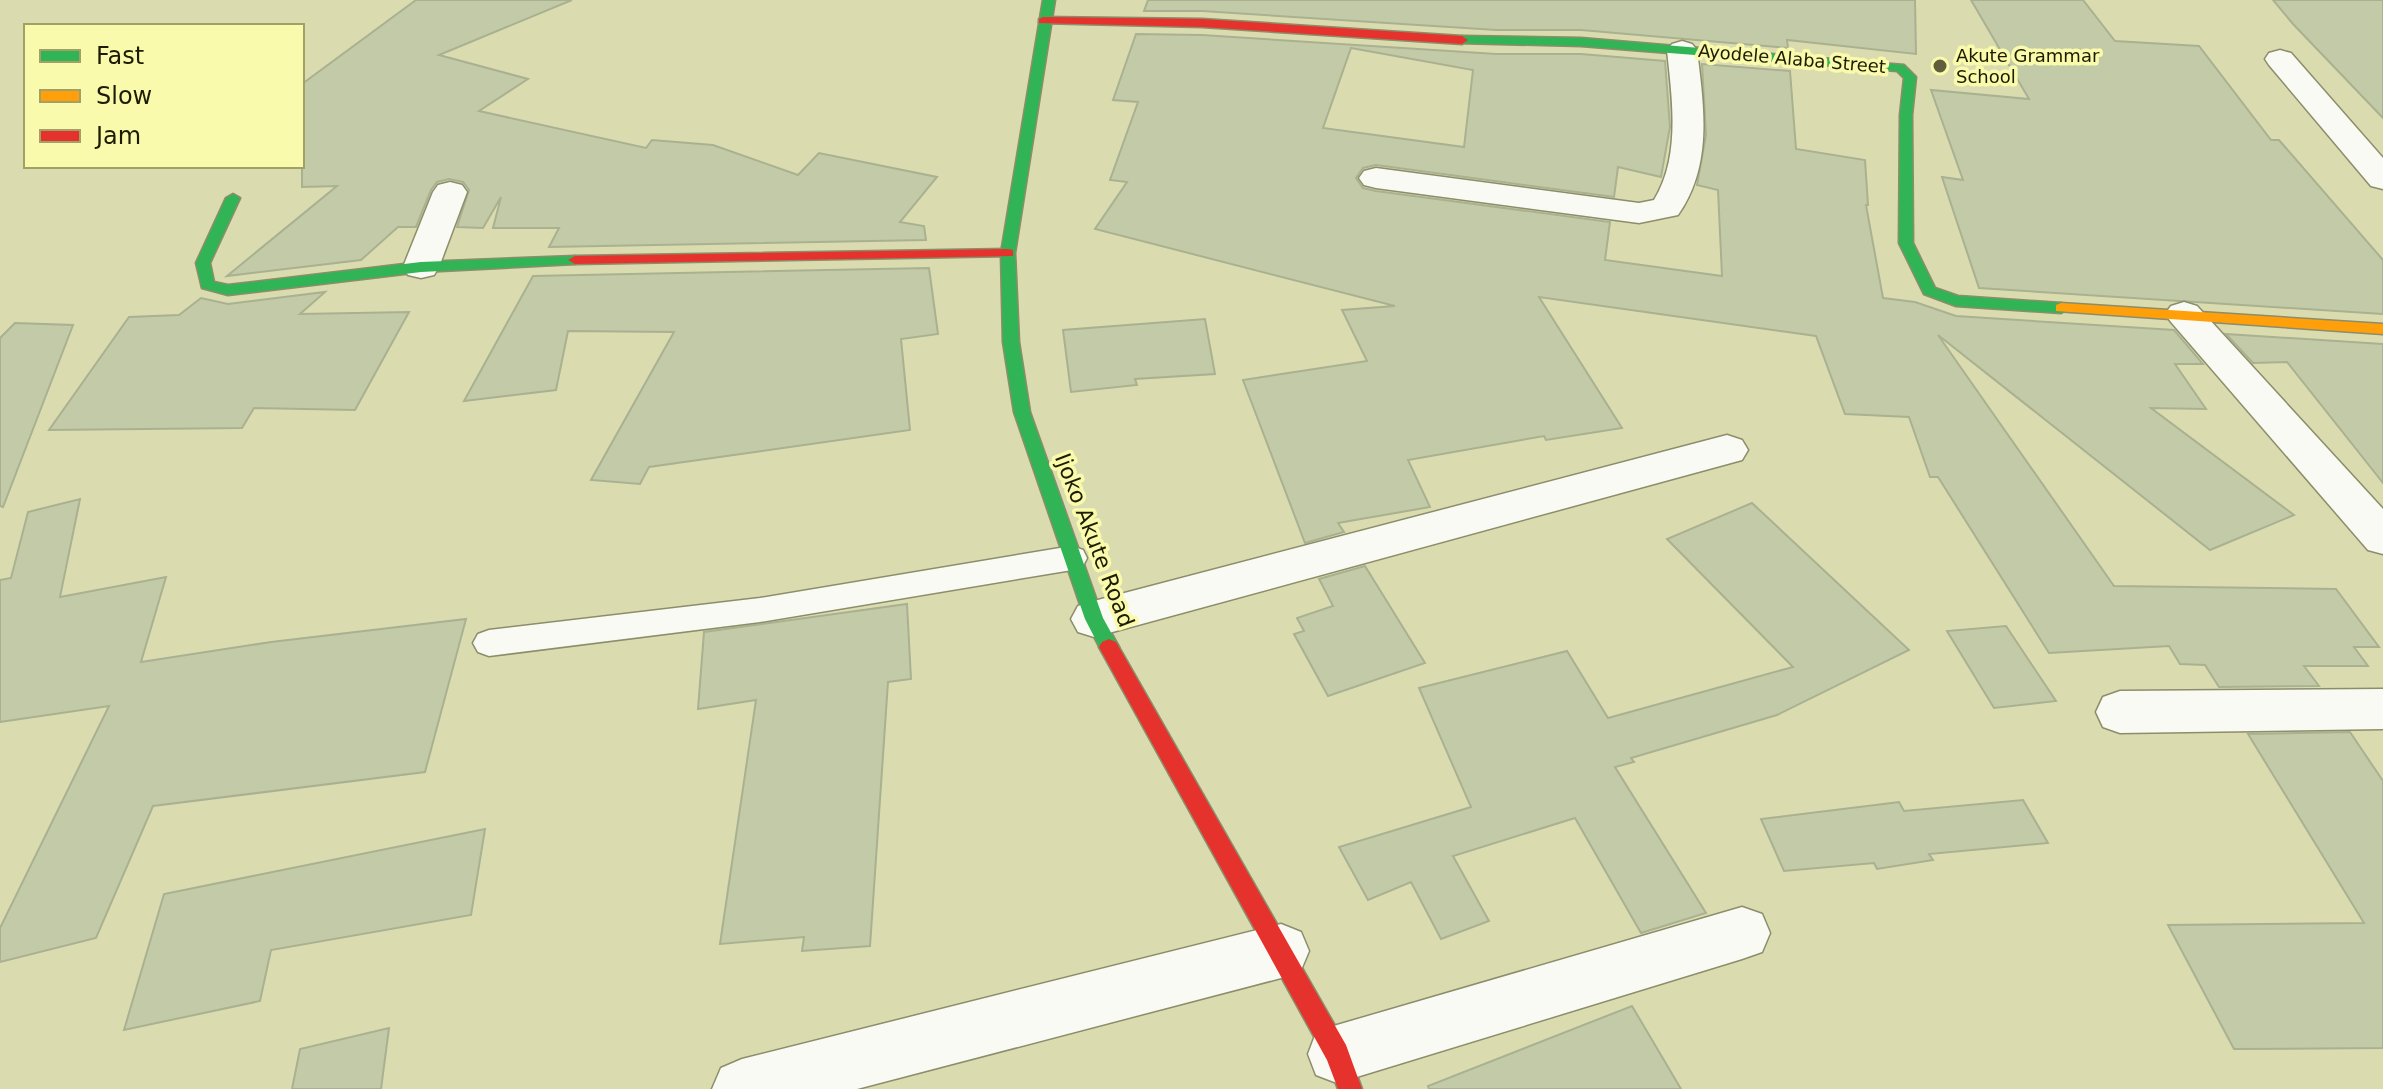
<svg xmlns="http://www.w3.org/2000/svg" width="2383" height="1089" font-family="'DejaVu Sans',sans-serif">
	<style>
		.building { fill: #c3caa8; stroke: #aab190; stroke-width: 2; fill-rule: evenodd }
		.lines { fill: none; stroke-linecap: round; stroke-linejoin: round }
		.lane-casing { stroke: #8c8d6a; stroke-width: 3 }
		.street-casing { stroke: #8c8d6a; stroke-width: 3 }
		.fast-casing { stroke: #8c8d6a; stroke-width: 3 }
		.slow-casing { stroke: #8c8d6a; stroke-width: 3 }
		.jam-casing { stroke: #8c8d6a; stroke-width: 3 }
		.lane { fill: #f9faf3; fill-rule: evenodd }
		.street { fill: #f9faf3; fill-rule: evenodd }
		.fast { fill: #30b455; fill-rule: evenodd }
		.slow { fill: #ff9f0a; fill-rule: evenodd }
		.jam { fill: #e5322d; fill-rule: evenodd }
		.poi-dot { fill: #5f5f3e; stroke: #f9faac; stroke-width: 3 }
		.labels { text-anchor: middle; stroke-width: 7; stroke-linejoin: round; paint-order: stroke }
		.far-poi-label { font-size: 18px; fill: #1d1c00; stroke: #f9faac; text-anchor: start }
		.far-street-label { font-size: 18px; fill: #1d1c00; stroke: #f9faac }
		.street-label { font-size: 22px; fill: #1d1c00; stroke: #f9faac }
	</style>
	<rect width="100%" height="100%" fill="#dadcb0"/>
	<!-- building -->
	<g class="building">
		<path d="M416,0H572L439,55L528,79L479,111L646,148L652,140L713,145L798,175L819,153L937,177L900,222L924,226L926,240L549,247L559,228H493L501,197L483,228L457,227L469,190L463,182L449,179L437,182L431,190L416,227H398L361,260L227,276L337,186L302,187V84Z"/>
		<path d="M1148,0H1915L1916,54L1787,40L1788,48L1581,30H1496L1202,11H1144Z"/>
		<path d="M1971,0H2083L2115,41L2199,46L2271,140H2279L2383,260V314L1979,288L1942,177L1963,180L1931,90L2029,99Z"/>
		<path d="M2273,0H2383V118L2293,24Z"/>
		<path d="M1136,34L1202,35L1496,54H1581L1665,61L1670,127L1661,177L1618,167L1614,197L1376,165L1363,168L1356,178L1363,188L1376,191L1610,222L1605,260L1722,276L1718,190L1697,185L1706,135L1702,64L1790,71L1796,149L1865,160L1868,205H1866L1883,298L1915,302L1956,316L2174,330L2203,364H2175L2206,409L2151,408L2294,515L2210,550L1938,335L2114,586L2336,589L2379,647H2354L2368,666H2304L2319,686L2219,687L2205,665L2180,664L2169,646L2049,653L1938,477H1930L1909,417L1845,414L1816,336L1539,297L1622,428L1546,440L1544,436L1408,460L1430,507L1338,523L1344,532L1305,543L1243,380L1367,361L1342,310L1395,306L1095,229L1127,182L1110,180L1138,102L1113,100ZM1351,48L1473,70L1464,147L1323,128Z"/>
		<path d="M929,268L938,334L901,339L910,430L649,467L640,484L591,480L674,332L568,331L556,390L464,401L533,276Z"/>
		<path d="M325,292L300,314L409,312L355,410L254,408L242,428L49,430L129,317L179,315L201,298L228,304Z"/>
		<path d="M1205,319L1215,374L1135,379L1137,385L1071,392L1063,330Z"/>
		<path d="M15,323L73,325L3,507L0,506V338Z"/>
		<path d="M2226,334L2383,344V483L2287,362L2253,363Z"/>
		<path d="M80,499L60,597L166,577L141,662L271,642L466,619L425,772L153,806L96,938L0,962V928L109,706L0,722V580L11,578L28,512Z"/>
		<path d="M1752,503L1909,650L1777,715L1631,758L1634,762L1615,767L1706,913L1641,933L1575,818L1453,856L1489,921L1441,939L1411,882L1368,900L1339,847L1471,807L1419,688L1567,651L1608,718L1793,667L1667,539Z"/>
		<path d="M1365,566L1425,663L1328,696L1294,634L1304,631L1297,618L1333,606L1319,579Z"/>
		<path d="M907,604L911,679L888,682L870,946L802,951L804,937L720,944L756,700L698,709L704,632Z"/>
		<path d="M2006,626L2056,701L1994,708L1947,631Z"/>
		<path d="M2350,732L2383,781V1048L2234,1049L2168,925L2364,923L2248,734Z"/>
		<path d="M2023,800L2048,843L1929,854L1933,860L1877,869L1874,863L1784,871L1761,819L1899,802L1904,811Z"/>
		<path d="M485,829L471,915L271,950L260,1001L124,1030L164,894Z"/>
		<path d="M1632,1006L1681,1089H1429L1428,1086Z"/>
		<path d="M389,1028L381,1089H292L300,1049Z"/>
	</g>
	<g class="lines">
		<defs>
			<path id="lane" d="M1072,546L1083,550L1087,558L1083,566L1072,570L760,622L489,656L478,652L473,643L478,634L489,630L760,598Z"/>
			<g id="street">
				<path d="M1682,41L1692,44L1697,50C1704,107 1713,165 1678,215L1639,223L1376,188L1364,185L1359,178L1364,171L1376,168L1639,203L1654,200C1681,156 1672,99 1667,50L1672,44Z"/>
				<path d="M2280,50L2291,53L2383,158V189L2371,186L2269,65L2265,59L2269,53Z"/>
				<path d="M450,182L462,185L467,192L439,267L434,275L421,278L408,275L403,267L433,192L438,185Z"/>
				<path d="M2184,302L2197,306L2383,509V554L2368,550L2171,322L2165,314L2171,306Z"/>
				<path d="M1727,435L1742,440L1748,450L1742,460L1094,637L1078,632L1071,619L1078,606L1094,601Z"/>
				<path d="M2383,689V729L2120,733L2103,727L2096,712L2103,697L2120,691Z"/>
				<path d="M1742,907L1762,914L1770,933L1762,952L1742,959L1337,1083L1316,1075L1308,1054L1316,1033L1337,1025Z"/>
				<path d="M1281,924L1301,932L1309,951L1301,970L1281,978L857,1089H712L721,1068L742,1059Z"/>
			</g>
			<g id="fast">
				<path d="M1043,0H1055L1015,253L1019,342L1030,412L1103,618L1119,647L1116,652L1109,655L1102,652L1085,619L1014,412L1003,342L1001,253Z"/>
				<path d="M1462,36L1581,38L1904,65L1916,77L1912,115L1913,243L1935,288L1958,296L2061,303L2069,308L2061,313L1956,306L1924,294L1899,243L1900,115L1904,78L1897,71L1581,46L1458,43L1456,40Z"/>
				<path d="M233,194L240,198L210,263L214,282L228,285L421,262L575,256L582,260L575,264L421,272L228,295L202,288L196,263L226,198Z"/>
			</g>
			<path id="slow" d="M2061,303L2383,324V334L2056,311V305Z"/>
			<g id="jam">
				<path d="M1043,17L1202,19L1462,36L1468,40L1462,44L1202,27L1039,23V19Z"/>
				<path d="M1008,249L1013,250V256L575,264L568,260L575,256Z"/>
				<path d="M1109,639L1116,642L1346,1045L1362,1089H1338L1327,1060L1099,647L1102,642Z"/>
			</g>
		</defs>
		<!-- lane casing -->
		<use href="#lane" class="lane-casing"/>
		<!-- street casing -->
		<use href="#street" class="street-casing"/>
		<!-- fast casing -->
		<use href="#fast" class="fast-casing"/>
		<!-- slow casing -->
		<use href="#slow" class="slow-casing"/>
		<!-- jam casing -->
		<use href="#jam" class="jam-casing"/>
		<!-- lane -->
		<use href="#lane" class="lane"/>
		<!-- street -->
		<use href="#street" class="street"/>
		<!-- fast -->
		<use href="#fast" class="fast"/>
		<!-- slow -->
		<use href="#slow" class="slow"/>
		<!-- jam -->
		<use href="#jam" class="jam"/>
	</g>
	<!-- markers -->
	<circle class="poi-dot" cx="1940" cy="66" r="8"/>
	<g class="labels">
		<!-- far-poi labels -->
		<g class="far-poi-label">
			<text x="1956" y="62">Akute Grammar<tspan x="1956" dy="21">School</tspan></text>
		</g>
		<!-- far-street labels -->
		<g class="far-street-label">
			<text transform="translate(1792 59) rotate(5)" y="6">Ayodele Alaba Street</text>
		</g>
		<!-- street labels -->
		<g class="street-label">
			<text transform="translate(1095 540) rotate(69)" y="8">Ijoko Akute Road</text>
		</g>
	</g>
	<!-- legend -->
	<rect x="24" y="24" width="280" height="144" fill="#f9faac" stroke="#a1a167" stroke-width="2"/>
	<rect x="40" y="50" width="40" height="12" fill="#30b455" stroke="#a1a167" stroke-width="2"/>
	<text x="96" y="64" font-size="24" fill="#1d1c00">Fast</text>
	<rect x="40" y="90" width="40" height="12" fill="#ff9f0a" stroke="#a1a167" stroke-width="2"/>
	<text x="96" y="104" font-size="24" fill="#1d1c00">Slow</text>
	<rect x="40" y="130" width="40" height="12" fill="#e5322d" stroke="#a1a167" stroke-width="2"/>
	<text x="96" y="144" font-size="24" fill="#1d1c00">Jam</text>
</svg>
